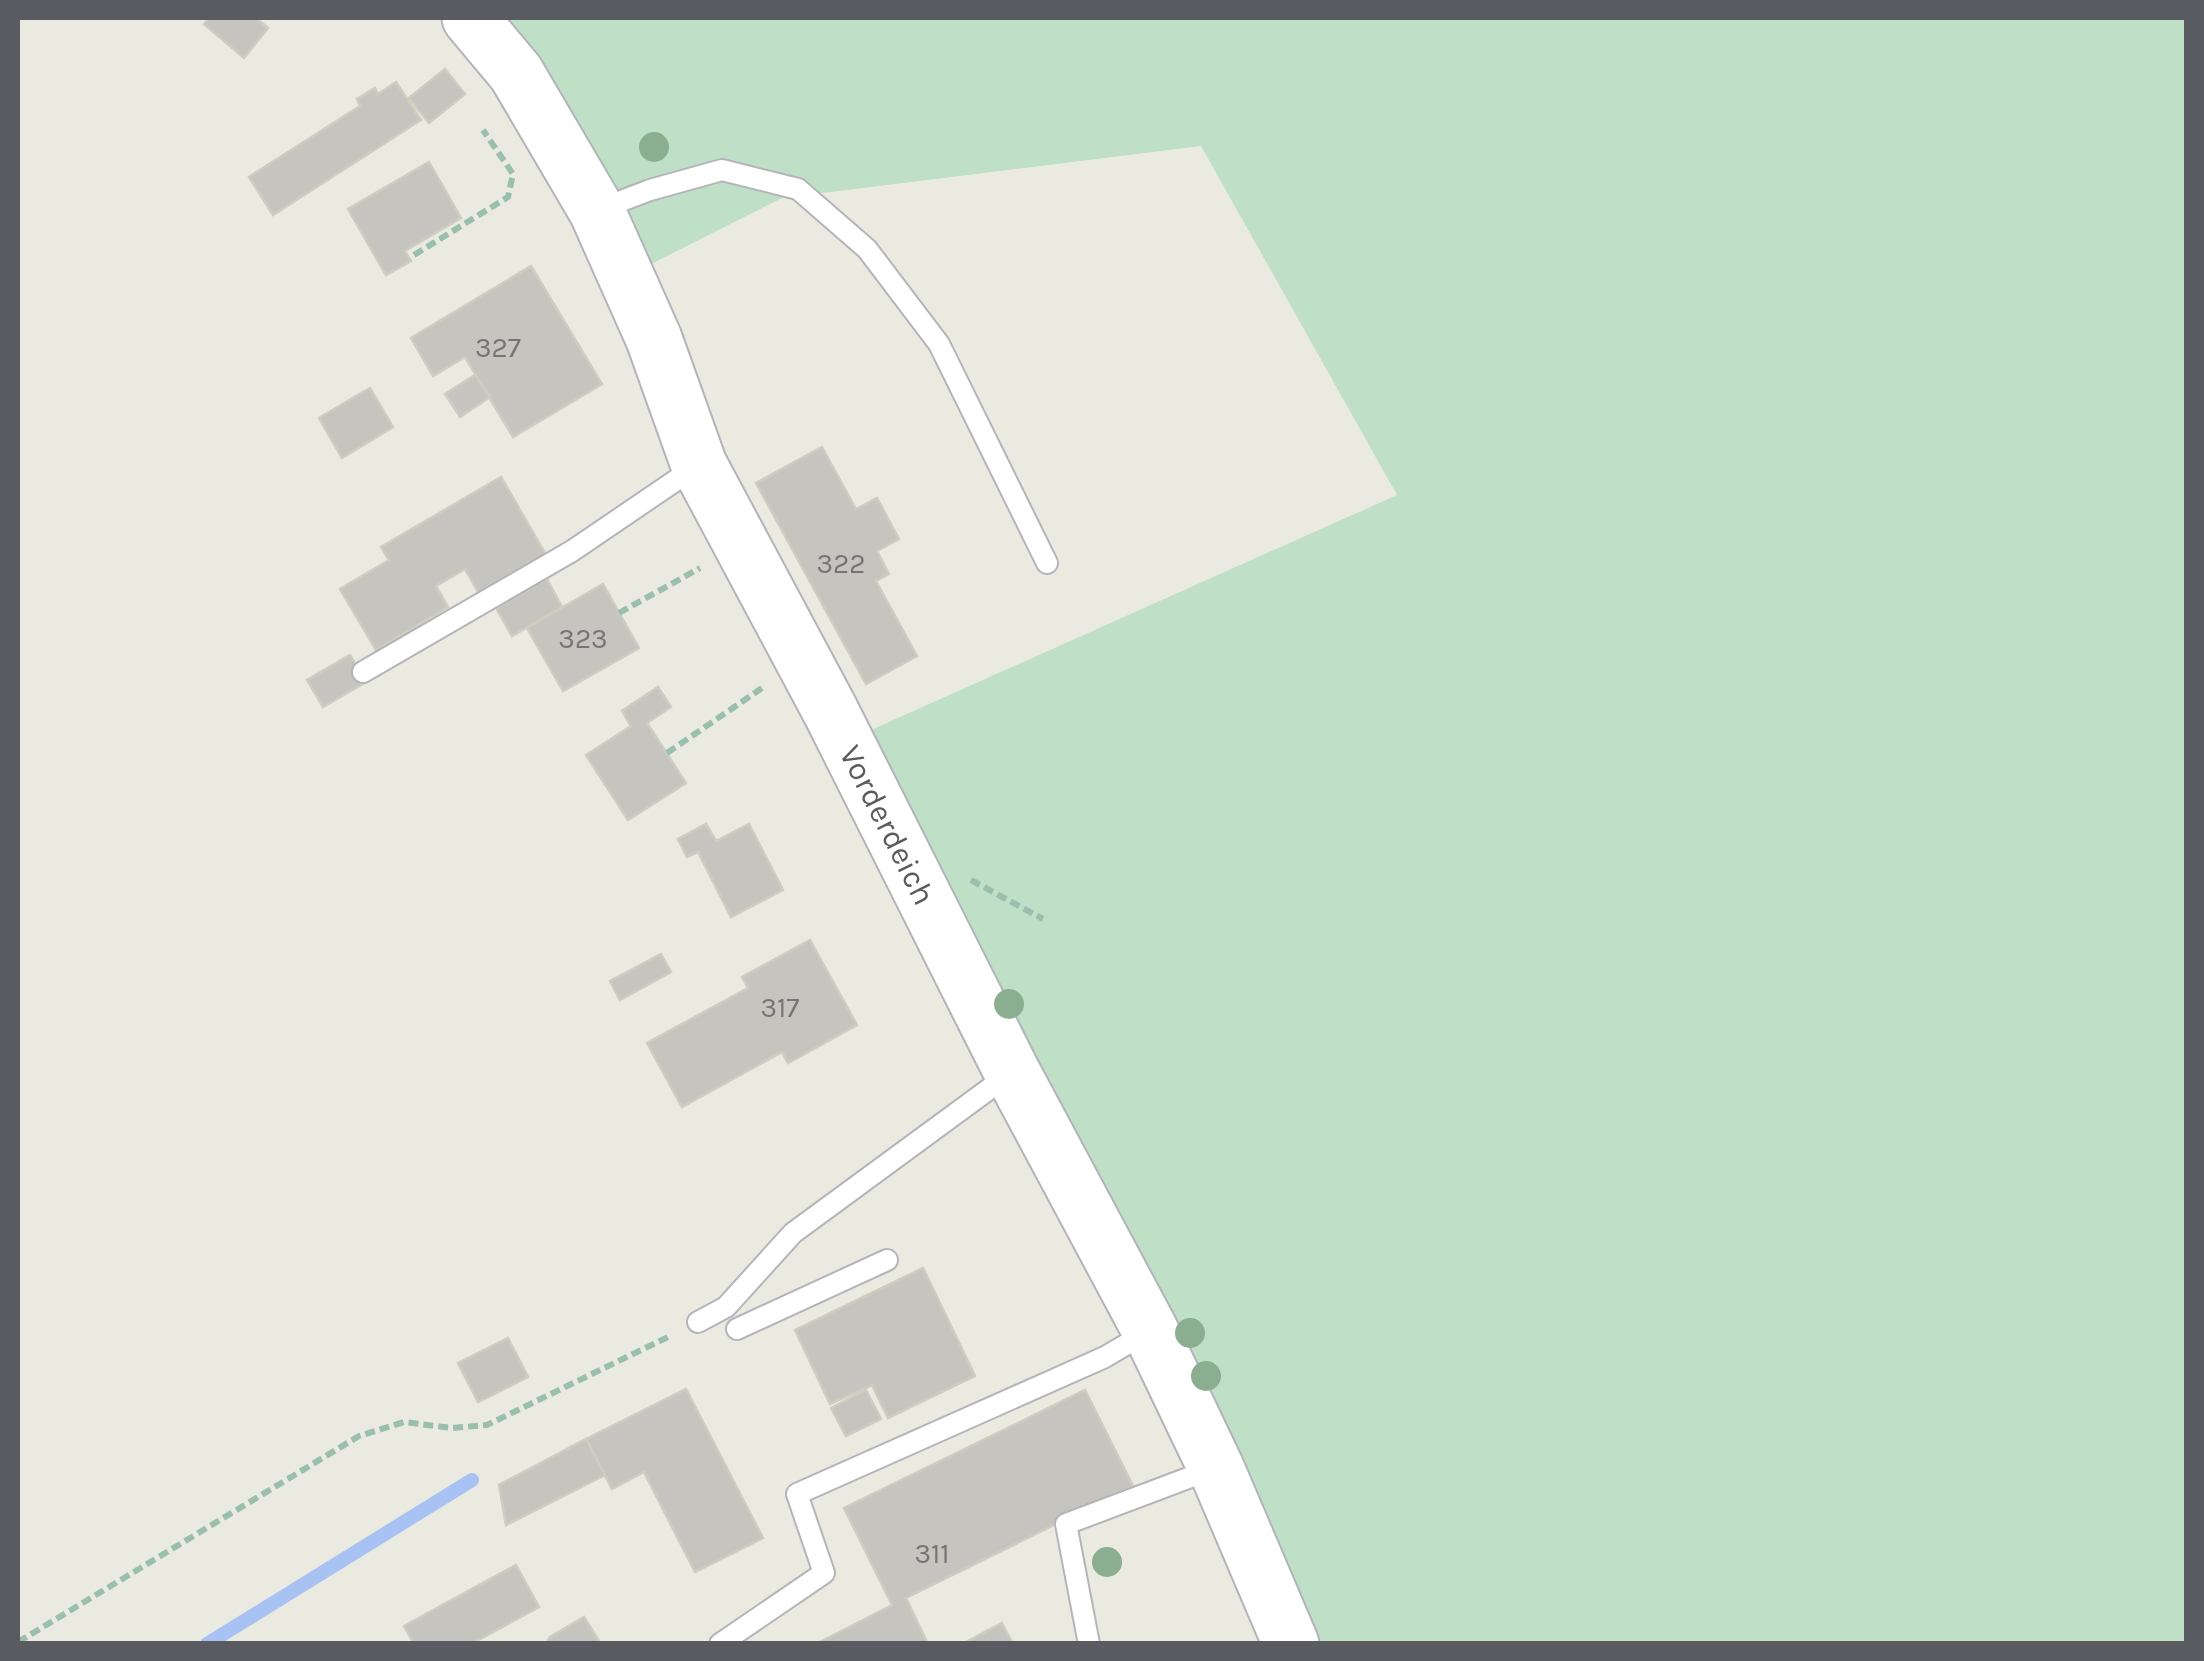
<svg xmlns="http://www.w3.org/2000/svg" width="2204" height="1661" font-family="Karla,sans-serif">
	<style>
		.green { fill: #c0dfc7 }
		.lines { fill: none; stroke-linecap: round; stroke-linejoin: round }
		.stream { stroke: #a8c3f3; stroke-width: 14 }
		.building { fill: #c6c4be; stroke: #cecdc0; stroke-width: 2.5 }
		.lane-casing { stroke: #b4b5ba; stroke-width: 24 }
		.secondary-casing { stroke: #b3b4ba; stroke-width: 59 }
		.path { stroke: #9abfad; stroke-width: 6; stroke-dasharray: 10 5; stroke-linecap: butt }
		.lane { stroke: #fff; stroke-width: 20 }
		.secondary { stroke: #fff; stroke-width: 55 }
		.tree { fill: #8bad90 }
		.labels { text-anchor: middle; stroke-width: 9; stroke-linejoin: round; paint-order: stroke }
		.number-label { font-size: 28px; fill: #757578 }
		.street-label { font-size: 32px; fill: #5a5b60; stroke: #fff }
	</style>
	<rect width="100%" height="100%" fill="#eaeae1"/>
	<!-- green -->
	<path class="green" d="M493,18H2186V1643H1311L833,747L1397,495L1201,146L782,198L645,267Z"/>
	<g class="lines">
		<!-- stream -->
		<path class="stream" d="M207,1644L472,1480"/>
	</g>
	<!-- building -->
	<g class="building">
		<path d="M209,18H256L268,28L244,58L204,24Z"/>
		<path d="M445,69L465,94L429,123L409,98Z"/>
		<path d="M396,82L421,120L273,215L249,177L360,106L357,99L375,88L378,94Z"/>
		<path d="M429,162L461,218L405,251L411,261L386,275L348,209Z"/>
		<path d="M531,266L602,384L513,437L465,357L433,376L411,338Z"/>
		<path d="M475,375L490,397L460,417L445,394Z"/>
		<path d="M370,388L393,427L342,458L319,418Z"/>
		<path d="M822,447L856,509L877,498L899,539L877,551L889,574L876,581L917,656L866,684L756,483Z"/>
		<path d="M501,477L549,560L482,599L465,569L436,586L448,607L376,650L340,589L389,560L381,547Z"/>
		<path d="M547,579L562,607L512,636L496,608Z"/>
		<path d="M603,584L639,648L563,691L527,628Z"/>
		<path d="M350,655L366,682L323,707L307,680Z"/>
		<path d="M658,687L671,707L647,723L686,783L628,820L586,755L631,726L622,711Z"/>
		<path d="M706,824L716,841L749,824L783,890L731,917L698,852L687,857L678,839Z"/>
		<path d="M810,940L857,1025L788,1063L782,1052L682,1107L647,1043L748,988L742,977Z"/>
		<path d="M661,954L671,972L620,1000L610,981Z"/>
		<path d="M923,1268L975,1376L888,1418L872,1385L830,1404L795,1330Z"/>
		<path d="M508,1338L528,1377L478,1402L458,1363Z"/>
		<path d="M686,1389L763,1538L695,1572L644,1472L612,1489L586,1439Z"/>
		<path d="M866,1390L881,1419L846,1436L831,1408Z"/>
		<path d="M1085,1390L1133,1486L906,1598L928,1644H816L892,1605L844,1508Z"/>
		<path d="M586,1439L605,1475L506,1525L499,1485Z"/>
		<path d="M516,1565L539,1607L471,1644H414L404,1626Z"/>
		<path d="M584,1617L601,1644H546L550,1637Z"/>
		<path d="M1002,1623L1013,1644H962Z"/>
	</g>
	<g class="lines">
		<defs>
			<g id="lane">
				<path d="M598,210L650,190L722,170L798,189L867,249L939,344L1047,563"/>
				<path d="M363,672L572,551L697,466"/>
				<path d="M698,1322L726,1307L793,1233L1011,1073"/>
				<path d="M737,1329L887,1260"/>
				<path d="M720,1644L824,1573L797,1494L1105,1357L1149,1331"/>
				<path d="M1089,1644L1066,1524L1212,1469"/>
			</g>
			<g id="secondary">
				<path id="s1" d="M470,18L516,73L597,211L654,339L699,465L831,712L1012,1072L1150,1330L1216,1468L1291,1644"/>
			</g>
		</defs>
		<!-- lane casing -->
		<use href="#lane" class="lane-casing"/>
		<!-- secondary casing -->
		<use href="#secondary" class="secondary-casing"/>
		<!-- path -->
		<g class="path">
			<path d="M414,255L508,197L513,174L483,130"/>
			<path d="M619,613L700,568"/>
			<path d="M667,753L765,686"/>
			<path d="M971,880L1043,919"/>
			<path d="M18,1642L359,1436L404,1422L452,1428L487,1425L670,1336"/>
		</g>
		<!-- lane -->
		<use href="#lane" class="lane"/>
		<!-- secondary -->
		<use href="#secondary" class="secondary"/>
	</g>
	<!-- trees -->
	<g class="tree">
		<circle cx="654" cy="147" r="15"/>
		<circle cx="1009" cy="1004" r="15"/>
		<circle cx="1190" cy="1333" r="15"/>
		<circle cx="1206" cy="1376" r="15"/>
		<circle cx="1107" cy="1562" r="15"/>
	</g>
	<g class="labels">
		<!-- number labels -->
		<g class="number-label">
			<text x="498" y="357">327</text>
			<text x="841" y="573">322</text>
			<text x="583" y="648">323</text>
			<text x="780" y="1017">317</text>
			<text x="932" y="1563">311</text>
		</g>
		<!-- street labels -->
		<g class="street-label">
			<text dy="11" stroke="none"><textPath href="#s1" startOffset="912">Vorderdeich</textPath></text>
		</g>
	</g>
	<!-- border -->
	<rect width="2204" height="1661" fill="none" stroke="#5a5b60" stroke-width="40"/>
</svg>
